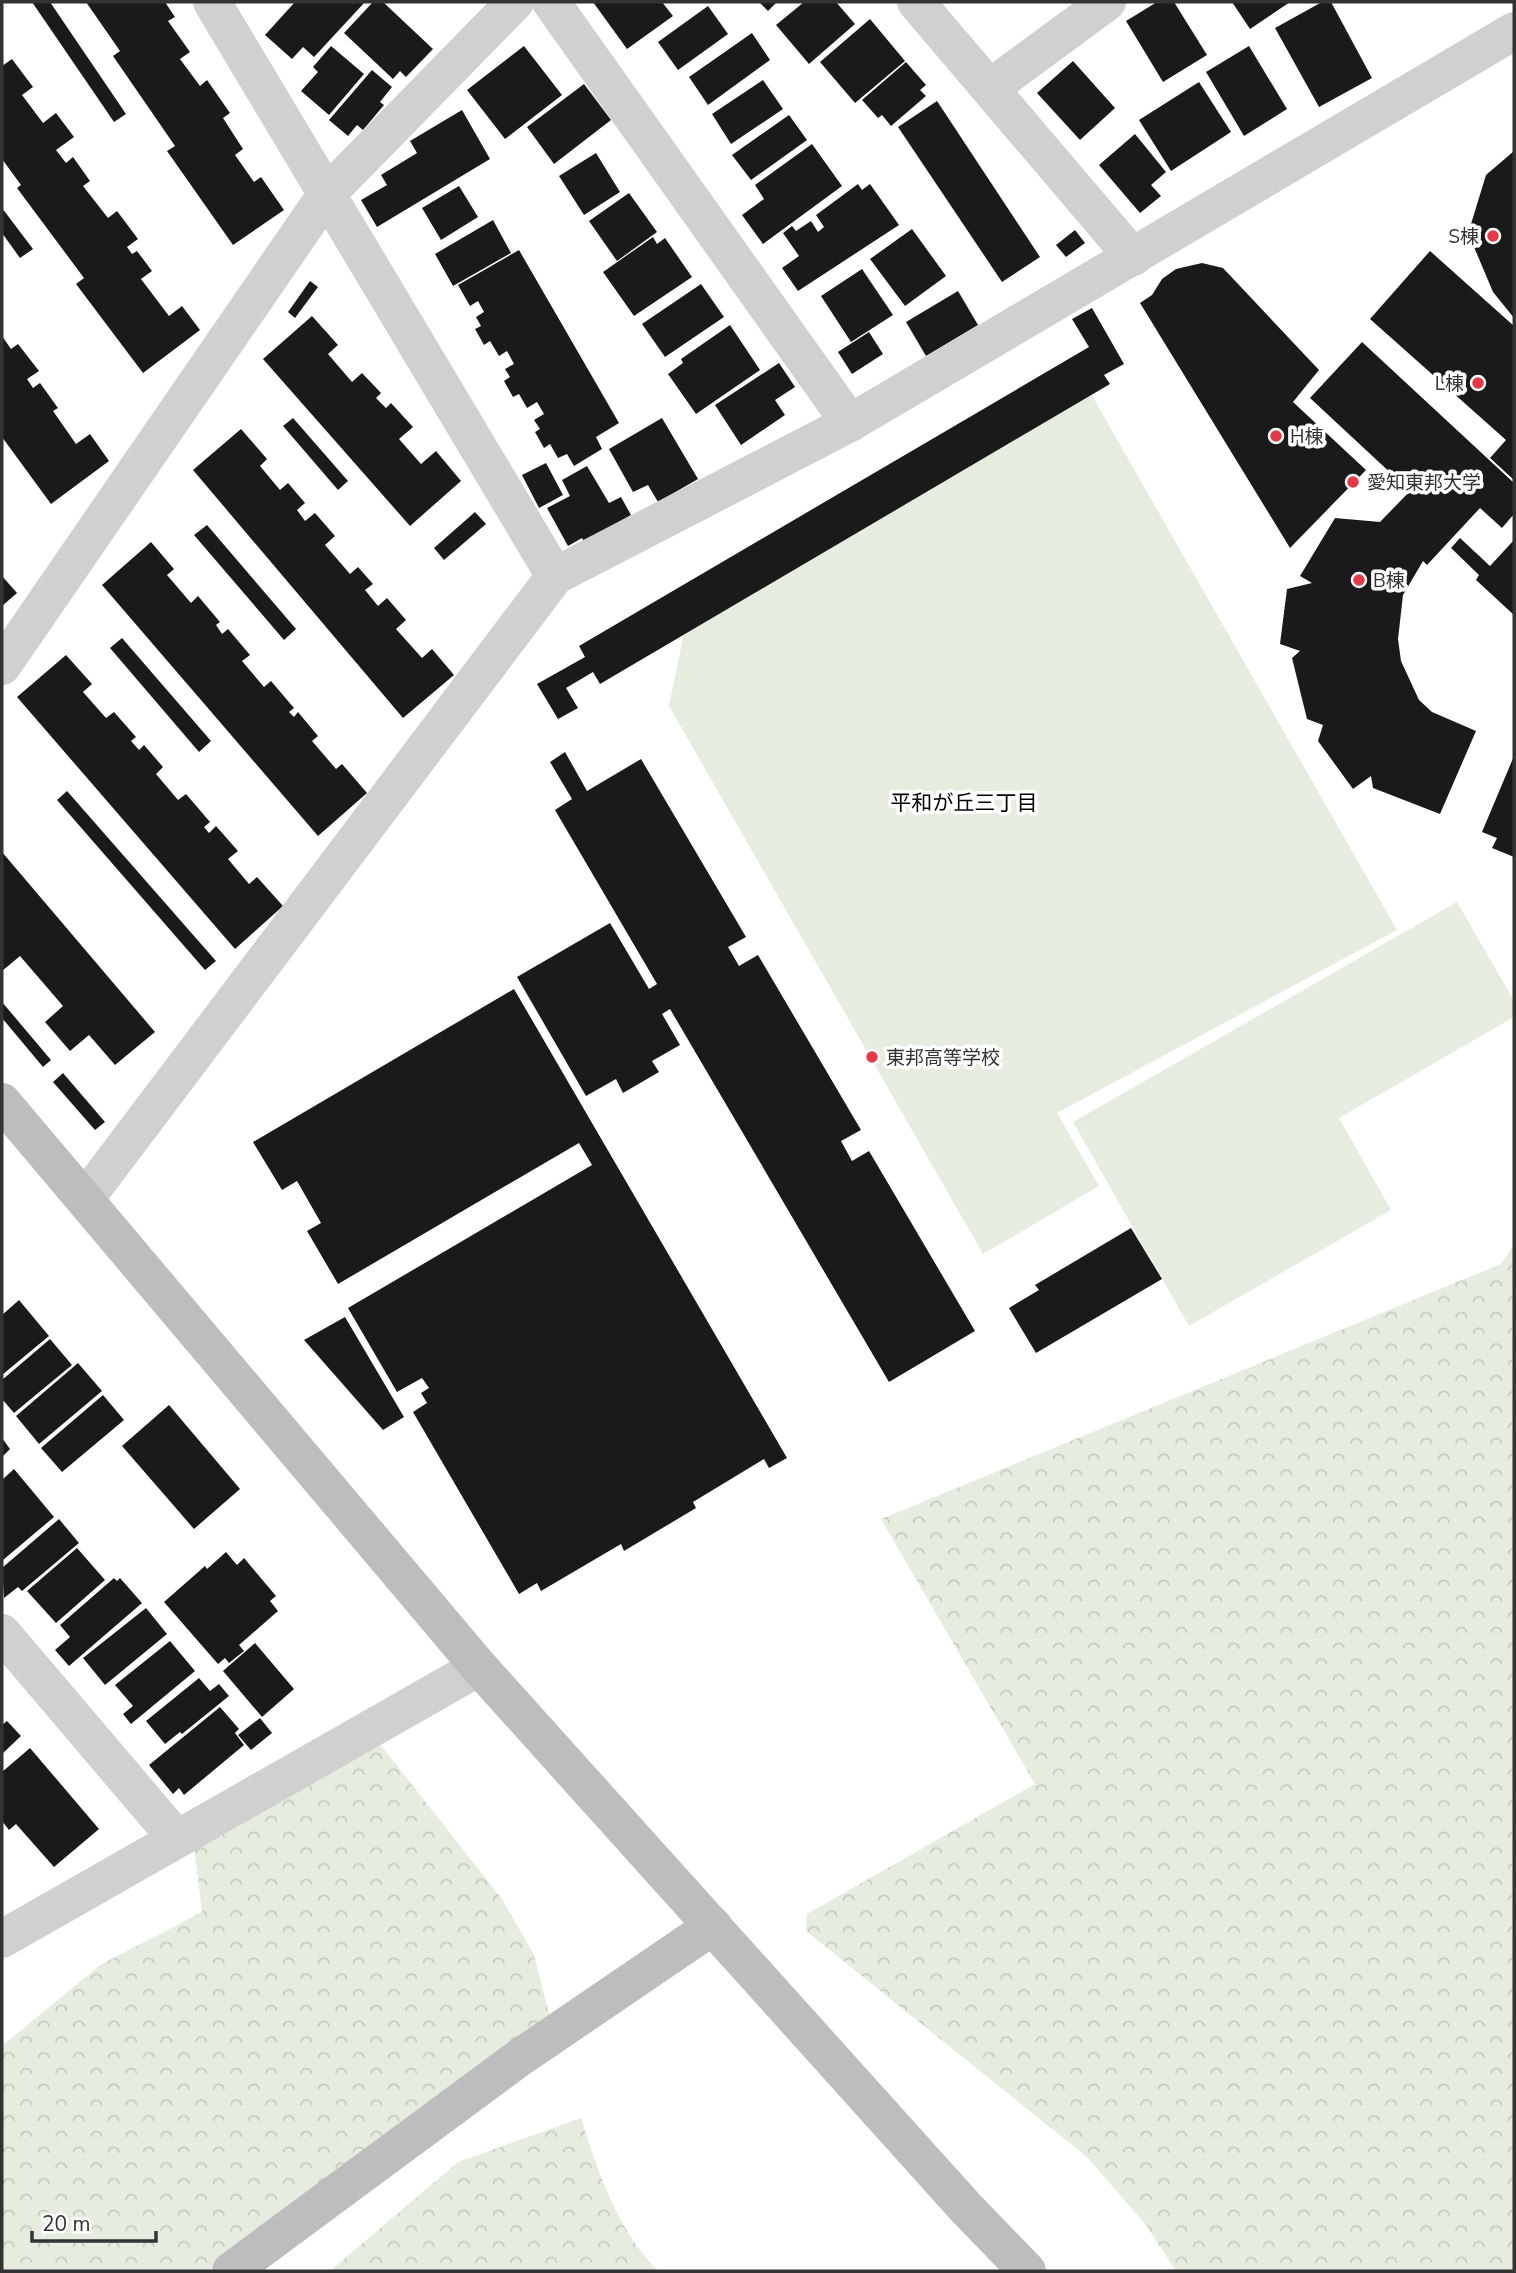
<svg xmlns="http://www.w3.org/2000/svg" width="1516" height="2273" font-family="'Nunito Sans','Noto Sans JP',sans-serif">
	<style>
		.green { fill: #e6ecdf }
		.forest { fill: url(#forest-crowns) }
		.building { fill: #1a1a1a }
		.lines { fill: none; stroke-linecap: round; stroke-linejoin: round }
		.street { stroke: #d0d0d0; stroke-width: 38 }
		.secondary { stroke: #bdbdbd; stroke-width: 38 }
		.poi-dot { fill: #e63946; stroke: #fff; stroke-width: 2.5 }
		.labels { text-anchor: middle; stroke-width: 7; stroke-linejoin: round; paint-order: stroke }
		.poi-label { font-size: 19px; fill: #333; stroke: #fff; text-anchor: start }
		.neighbourhood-label { font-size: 21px; fill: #000; stroke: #fff }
	</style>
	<defs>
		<pattern id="forest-crowns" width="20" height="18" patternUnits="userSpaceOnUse" patternTransform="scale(1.75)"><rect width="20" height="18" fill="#e6ecdf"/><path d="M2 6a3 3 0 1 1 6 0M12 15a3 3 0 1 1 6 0" fill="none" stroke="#c6cbc0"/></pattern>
	</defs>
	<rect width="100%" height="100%" fill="#fff"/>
	<!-- green -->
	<g class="green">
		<path d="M1090,392L1397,930L1057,1113L1099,1186L983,1254L669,706L685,628Z"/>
		<path d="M1457,902L1514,1001V1017L1339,1118L1391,1210L1189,1326L1073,1122Z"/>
	</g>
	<!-- forest -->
	<g class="forest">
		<path d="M1514,1244V2271H1176L1146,2225L1087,2157L806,1931L807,1914L1035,1784L881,1519L1501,1264Z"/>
		<path d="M379,1743L502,1899L534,1955L550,2017L242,2242L208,2271H2V2046L100,1965L202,1912L194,1846Z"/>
		<path d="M581,2118C599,2174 616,2228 658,2271H330L458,2162Z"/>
	</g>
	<!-- building -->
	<g class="building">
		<path d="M32,2H50L126,114L114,122Z"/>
		<path d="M86,2H165L175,17L168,21L190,52L180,59L200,86L207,80L230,113L223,118L243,149L235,155L254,182L261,177L284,210L233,245L167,151L175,146L113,56L120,51Z"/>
		<path d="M295,2H365L314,57L303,47L292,59L265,35Z"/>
		<path d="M373,2H383L433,49L406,77L400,71L393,79L344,33Z"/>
		<path d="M593,2H662L673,16L627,49Z"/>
		<path d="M759,2H777L768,11Z"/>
		<path d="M804,2H836L855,24L809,64L776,25Z"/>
		<path d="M1157,2H1174L1207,55L1163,82L1126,21Z"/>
		<path d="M1232,2H1290L1250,29Z"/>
		<path d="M1322,2H1331L1372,78L1319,107L1275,28Z"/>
		<path d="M708,6L728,34L678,70L658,42Z"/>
		<path d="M870,19L905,61L855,103L820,62Z"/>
		<path d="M752,33L770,60L708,105L689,77Z"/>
		<path d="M331,46L364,74L329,115L301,91L318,72L313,67Z"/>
		<path d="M524,46L562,95L505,139L467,90Z"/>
		<path d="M1249,46L1287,109L1244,136L1206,72Z"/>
		<path d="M12,59L33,87L22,95L43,123L56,113L74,137L56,150L66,163L73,157L90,181L83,186L108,218L117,211L138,239L127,247L132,254L137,251L152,271L141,279L169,316L182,306L200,330L143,373L76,284L84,278L17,188L21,185L2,159V66Z"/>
		<path d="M1073,61L1115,108L1080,140L1037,93Z"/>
		<path d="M906,62L926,85L920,90L926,96L891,126L882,115L878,118L862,100Z"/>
		<path d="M372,70L392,87L380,102L384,105L363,130L357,125L348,136L329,120Z"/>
		<path d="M763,80L783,109L731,144L712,114Z"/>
		<path d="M1199,82L1231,132L1171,171L1139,120Z"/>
		<path d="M584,84L611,120L554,164L527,127Z"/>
		<path d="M937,101L1040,257L1002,282L898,127Z"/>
		<path d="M462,110L490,159L377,227L361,200L387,185L381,175L417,153L410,141Z"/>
		<path d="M789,115L807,140L751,180L732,155Z"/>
		<path d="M1135,134L1166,172L1151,185L1161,196L1140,213L1099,165Z"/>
		<path d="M812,144L842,186L763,244L742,215L764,199L755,185Z"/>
		<path d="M1514,151V318L1493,292L1474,247L1471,224L1486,175Z"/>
		<path d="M596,153L620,192L584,215L559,176Z"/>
		<path d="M858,184L862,190L870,184L899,225L798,291L782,268L799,256L783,233L792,226L796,231L811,221L818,232L824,227L816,215Z"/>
		<path d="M459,186L478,217L441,240L422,208Z"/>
		<path d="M629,193L657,232L617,261L589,221Z"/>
		<path d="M2,208L33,249L20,258L2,233Z"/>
		<path d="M493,220L511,253L453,286L435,254Z"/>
		<path d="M912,229L946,276L905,306L870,259Z"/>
		<path d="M1075,230L1085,243L1066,257L1056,245Z"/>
		<path d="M653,237L657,244L665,238L692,277L634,316L603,272Z"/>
		<path d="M519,250L619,423L596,437L602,449L574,466L567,454L558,458L550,444L544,448L535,432L540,429L534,420L544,414L537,402L527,408L519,394L513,397L504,381L510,377L505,369L514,364L507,351L499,356L490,341L484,345L475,329L481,326L476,317L484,312L478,301L470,306L458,285Z"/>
		<path d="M1430,251L1514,326V480L1490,458L1506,440L1370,319Z"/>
		<path d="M1202,263L1223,268L1319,370L1293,402L1366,470L1290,548L1140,303L1152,295L1162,279L1176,269Z"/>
		<path d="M862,269L893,315L851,342L821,296Z"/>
		<path d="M310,281L318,287L295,318L288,312Z"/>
		<path d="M701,284L724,317L665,357L642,324Z"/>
		<path d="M958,291L978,325L926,356L906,322Z"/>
		<path d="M1092,308L1124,364L1104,375L1110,384L600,684L593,672L566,688L578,708L558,719L537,684L585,657L579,646L1089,347L1072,319Z"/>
		<path d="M312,316L338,345L328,354L352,382L362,373L381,393L376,398L386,408L391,403L413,427L399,439L421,464L436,451L461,481L410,526L263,359Z"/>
		<path d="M730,325L760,370L696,414L668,374L683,363L681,359Z"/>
		<path d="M869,332L883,354L852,374L838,352Z"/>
		<path d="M2,336L11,349L18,344L39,371L27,379L33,388L40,383L58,408L53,411L76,444L90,434L109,461L51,504L2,437Z"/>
		<path d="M1362,342L1514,483V514L1502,528L1480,508L1427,565L1423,561L1403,595L1398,639L1401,661L1419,700L1432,712L1476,731L1440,814L1373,788L1371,776L1353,789L1318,741L1323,725L1307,719L1292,658L1300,651L1280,644L1287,589L1312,583L1300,576L1335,518L1380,522L1410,491L1310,398Z"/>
		<path d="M779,363L795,387L775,400L785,415L741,445L715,405Z"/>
		<path d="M293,418L348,481L338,490L283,426Z"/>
		<path d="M662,418L698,479L658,502L648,485L633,492L609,449Z"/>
		<path d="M241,429L267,459L260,466L280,490L288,483L305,503L297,510L305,521L315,513L335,536L325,545L350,574L358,567L373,584L365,590L378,606L387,598L406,620L396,629L422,658L432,649L454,675L403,718L193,470Z"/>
		<path d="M546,463L563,495L539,508L522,475Z"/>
		<path d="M587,466L609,503L621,497L631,515L605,530L588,548L582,538L568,546L547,508L570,496L562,480Z"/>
		<path d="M475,512L486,524L444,560L434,548Z"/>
		<path d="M207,525L296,629L284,640L194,535Z"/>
		<path d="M1460,538L1490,566L1514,540V615L1476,580L1479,575L1451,548Z"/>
		<path d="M151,542L174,569L167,575L191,603L198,596L220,622L216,625L222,634L228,629L250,655L242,661L264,687L271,681L294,708L289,712L294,717L298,712L318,736L312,741L336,769L342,764L367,793L318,836L102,585Z"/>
		<path d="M2,576L17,593L2,606Z"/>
		<path d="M122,638L211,741L199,752L110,648Z"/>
		<path d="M66,655L92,684L83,692L106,718L114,712L136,737L131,741L139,750L144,745L163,767L156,774L178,800L186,794L210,822L204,827L209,833L216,826L238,851L228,859L249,884L257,877L283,906L235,949L17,697Z"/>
		<path d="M565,752L587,791L641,759L746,937L728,947L739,966L758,955L861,1130L841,1141L852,1161L869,1151L975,1331L889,1382L670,1009L662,1014L680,1045L652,1061L659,1072L623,1093L616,1079L586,1096L517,977L610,923L649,989L657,984L555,810L572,799L550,762Z"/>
		<path d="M1514,756V857L1492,848L1497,838L1482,832Z"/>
		<path d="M67,791L216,961L205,970L57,800Z"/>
		<path d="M2,852L155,1032L115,1065L89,1035L70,1051L45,1022L63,1006L20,956L2,971Z"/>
		<path d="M514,989L787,1458L769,1468L764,1459L693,1502L696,1508L624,1551L621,1544L541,1591L537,1583L519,1594L413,1412L427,1403L421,1393L429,1388L422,1378L397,1392L348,1308L592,1165L579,1143L338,1284L307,1231L321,1223L297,1181L282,1190L253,1142Z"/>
		<path d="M2,1002L51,1060L43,1067L2,1018Z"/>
		<path d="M63,1073L105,1122L95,1130L53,1082Z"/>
		<path d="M1131,1228L1162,1279L1036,1353L1009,1308L1039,1290L1035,1285Z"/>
		<path d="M19,1300L49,1336L2,1375V1315Z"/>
		<path d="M345,1317L404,1417L383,1430L304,1340Z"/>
		<path d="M50,1339L72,1365L14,1413L2,1399V1380Z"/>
		<path d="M78,1363L102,1391L39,1444L16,1416Z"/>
		<path d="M103,1395L124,1420L62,1472L41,1448Z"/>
		<path d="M169,1405L240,1489L194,1529L122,1446Z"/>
		<path d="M2,1438L10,1449L2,1457Z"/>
		<path d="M14,1469L54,1517L3,1560L2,1480Z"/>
		<path d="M59,1519L79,1543L22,1591L18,1587L4,1598L2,1568Z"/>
		<path d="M77,1548L105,1580L56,1623L27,1591Z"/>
		<path d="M226,1552L237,1565L244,1558L276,1596L270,1601L278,1611L239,1645L244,1651L229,1663L225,1658L218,1664L164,1602L205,1566L207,1569Z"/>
		<path d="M114,1578L117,1581L120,1578L142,1603L69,1666L55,1650L70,1637L60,1625Z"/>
		<path d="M146,1608L167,1634L105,1685L83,1658Z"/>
		<path d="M170,1641L195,1671L131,1724L123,1714L133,1706L115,1685Z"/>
		<path d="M255,1643L294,1689L262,1717L223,1671Z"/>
		<path d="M199,1678L210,1691L219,1684L229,1696L182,1734L180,1732L165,1744L146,1721Z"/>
		<path d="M220,1707L239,1729L235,1733L244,1745L184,1795L179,1788L173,1794L149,1765Z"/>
		<path d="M260,1718L272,1733L251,1750L238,1735Z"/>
		<path d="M7,1721L21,1736L2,1754V1725Z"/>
		<path d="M30,1748L99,1829L54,1867L16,1824L9,1830L2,1821V1772Z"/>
	</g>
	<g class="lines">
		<!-- street -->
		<g class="street">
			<path d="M212,2L555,576"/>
			<path d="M551,2L850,423"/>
			<path d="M916,2L1133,257"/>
			<path d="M990,88L1107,2"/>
			<path d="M2,666L326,195L515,2"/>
			<path d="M85,1199L555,576L850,423L1514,31"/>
			<path d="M2,1633L177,1839"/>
			<path d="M2,1939L479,1667"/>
		</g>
		<!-- secondary -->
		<g class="secondary">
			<path d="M2,1102L479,1667L966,2208L1027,2271"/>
			<path d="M231,2271L519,2058L713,1926"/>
		</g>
	</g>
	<!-- markers -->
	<g class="poi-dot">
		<circle cx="1493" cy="236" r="7"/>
		<circle cx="1478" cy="383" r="7"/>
		<circle cx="1276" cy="436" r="7"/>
		<circle cx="1353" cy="482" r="7"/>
		<circle cx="1359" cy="580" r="7"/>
		<circle cx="872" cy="1057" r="7"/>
	</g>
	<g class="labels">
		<!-- poi labels -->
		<g class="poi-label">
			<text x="1479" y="243" text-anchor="end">S棟</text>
			<text x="1464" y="390" text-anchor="end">L棟</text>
			<text x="1290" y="443">H棟</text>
			<text x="1367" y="489">愛知東邦大学</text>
			<text x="1373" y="587">B棟</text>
			<text x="886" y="1064">東邦高等学校</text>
		</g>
		<!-- neighbourhood labels -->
		<g class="neighbourhood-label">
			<text x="964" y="810">平和が丘三丁目</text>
		</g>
	</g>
	<!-- border -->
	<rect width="1516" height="2273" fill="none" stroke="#333333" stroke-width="7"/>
	<!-- scale -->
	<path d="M32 2231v10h124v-10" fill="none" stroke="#333333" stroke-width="3.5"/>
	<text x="42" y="2231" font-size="21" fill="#333333" stroke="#ffffff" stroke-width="5" paint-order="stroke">20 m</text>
</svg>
